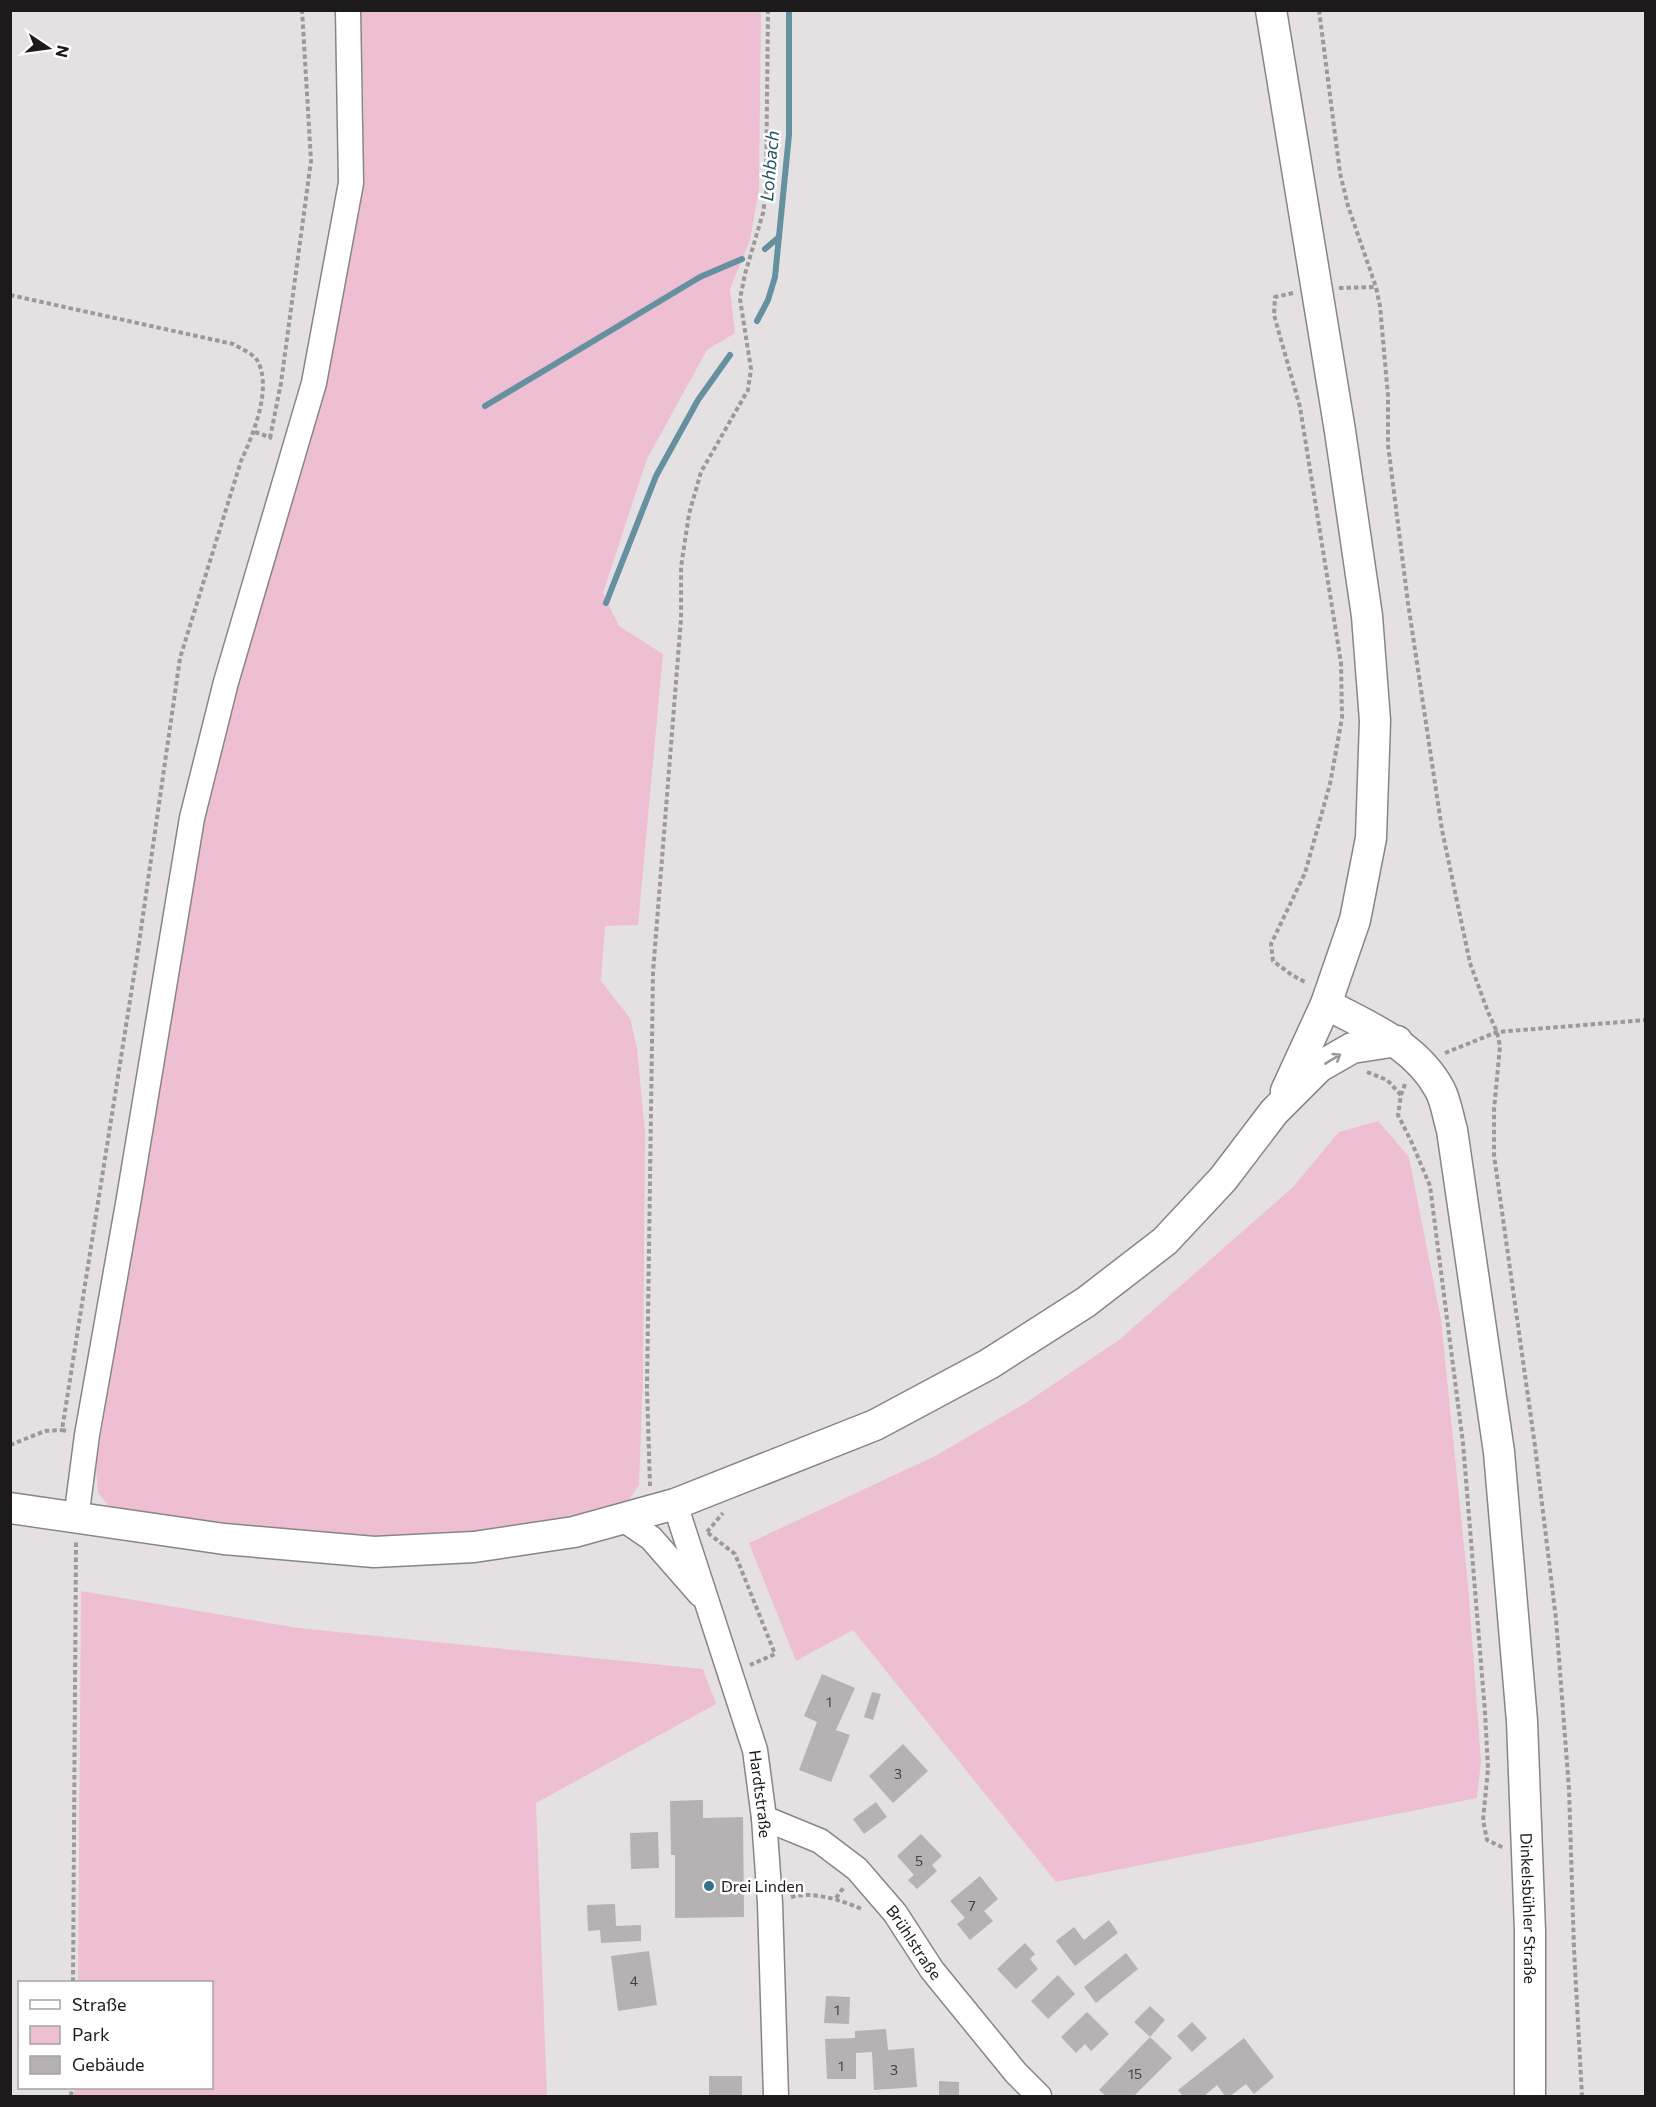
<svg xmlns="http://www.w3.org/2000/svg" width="1656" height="2107" font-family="Commissioner,sans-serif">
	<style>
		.green { fill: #eebfd2 }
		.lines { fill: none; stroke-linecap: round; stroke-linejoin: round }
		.stream { stroke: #65909f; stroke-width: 6 }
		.building { fill: #b6b1b3 }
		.minor-casing { stroke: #898587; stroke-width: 27 }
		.major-casing { stroke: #898587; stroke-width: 33 }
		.path { stroke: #9c999b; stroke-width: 4; stroke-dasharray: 4.5 3; stroke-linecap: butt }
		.minor { stroke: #fff; stroke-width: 24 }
		.major { stroke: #fff; stroke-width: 30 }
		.oneway { stroke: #999898 }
		.poi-dot { fill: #327286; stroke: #fff; stroke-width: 2 }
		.labels { text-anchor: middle; stroke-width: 5; stroke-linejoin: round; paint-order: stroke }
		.number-label { font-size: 14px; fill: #424041 }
		.street-label { font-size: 16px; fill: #1c1a1b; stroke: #fff }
		.poi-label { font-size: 16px; fill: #1c1a1b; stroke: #fff; text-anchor: start }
		.water-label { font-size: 18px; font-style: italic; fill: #1f5363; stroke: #fff }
	</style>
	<rect width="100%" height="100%" fill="#e5e1e3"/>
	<!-- green -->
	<g class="green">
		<path d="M361,11H761L759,189L750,240L730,289L735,333L707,350L647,459L603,593L619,626L663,654L638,925L605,926L601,981L630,1018L637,1048L645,1132L643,1374L639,1485L629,1500L579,1517L469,1535L369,1537L268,1531L115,1514L98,1493L96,1467L204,806L348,263L364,119Z"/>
		<path d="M1378,1121L1409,1157L1441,1320L1468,1585L1481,1761L1477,1798L1056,1882L853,1630L796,1661L749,1543L935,1456L1024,1404L1119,1340L1293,1187L1339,1132Z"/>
		<path d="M81,1591L298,1628L703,1669L716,1704L536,1803L547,2096H74L75,2088H212V1982H78Z"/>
	</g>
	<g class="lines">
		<!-- stream -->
		<g class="stream">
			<path d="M765,249L779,237"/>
			<path d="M757,321L768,300L775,277L789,135V10"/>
			<path d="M485,406L700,277L742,259"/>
			<path d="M606,603L656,476L698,400L730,355"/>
		</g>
	</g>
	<!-- building -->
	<g class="building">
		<path d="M822,1674L855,1688L836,1730L850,1735L831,1782L799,1770L817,1722L804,1716Z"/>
		<path d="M872,1692L881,1694L873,1720L864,1717Z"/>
		<path d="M903,1744L928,1771L893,1803L869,1776Z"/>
		<path d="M703,1800V1818L743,1817L744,1917L675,1918V1855H671L670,1801Z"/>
		<path d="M876,1802L887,1817L864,1834L853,1819Z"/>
		<path d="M658,1832L659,1868L631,1869L630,1833Z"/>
		<path d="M921,1834L942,1856L932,1865L937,1871L917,1889L908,1880L914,1875L897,1856Z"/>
		<path d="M980,1876L998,1899L984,1911L993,1921L970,1940L957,1924L965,1918L950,1901Z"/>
		<path d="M615,1904L616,1926L641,1925V1941L601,1943L600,1930L588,1931L587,1905Z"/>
		<path d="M1109,1920L1118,1933L1075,1966L1056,1941L1074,1927L1084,1940Z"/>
		<path d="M1025,1943L1035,1954L1030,1959L1038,1969L1016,1989L997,1969Z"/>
		<path d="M649,1951L657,2005L618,2011L611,1956Z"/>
		<path d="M1126,1953L1138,1969L1096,2003L1084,1987Z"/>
		<path d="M1058,1975L1075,1994L1048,2019L1031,2001Z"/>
		<path d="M826,1996L850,1997L849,2024L824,2023Z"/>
		<path d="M1150,2006L1165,2020L1150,2037L1134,2022Z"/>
		<path d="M1087,2012L1109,2034L1091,2051L1085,2044L1076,2053L1061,2037Z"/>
		<path d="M1192,2022L1207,2038L1192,2052L1177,2036Z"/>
		<path d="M886,2029L888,2050L914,2048L917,2087L874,2090L872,2052L856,2053V2079H827L825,2039L855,2038V2031Z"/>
		<path d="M1150,2037L1172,2058L1134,2096H1106L1099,2090Z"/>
		<path d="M1244,2038L1274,2077L1254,2094L1246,2084L1230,2096H1225L1217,2085L1204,2096H1183L1178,2090Z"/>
		<rect x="709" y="2076" width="33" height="20"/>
		<path d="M939,2081L959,2082V2096H939Z"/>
	</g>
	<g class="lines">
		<defs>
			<g id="minor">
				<path id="s1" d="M675,1504L755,1750L764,1818L770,1903L776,2096"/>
				<path d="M76,1519L87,1435L129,1198L192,818L226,682L314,383L351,183L348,10"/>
				<path d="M623,1519L651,1538L700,1594"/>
				<path id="s2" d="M764,1818L820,1841L857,1869L895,1913L932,1970L1016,2073L1039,2096"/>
			</g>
			<g id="major">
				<path d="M1271,10L1340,431L1367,616L1375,721L1371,838L1355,920L1326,1004L1286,1091"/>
				<path id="s3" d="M1326,1004C1369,1027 1416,1045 1440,1090C1446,1101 1448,1117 1452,1130L1499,1452L1522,1721L1530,1931V2096"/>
				<path d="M10,1508L224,1539L374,1552L474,1547L574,1532L675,1504L875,1425L989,1364L1086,1302L1165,1241L1223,1179L1274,1112L1319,1067L1352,1048L1397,1041"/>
			</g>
		</defs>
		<!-- minor casing -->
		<use href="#minor" class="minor-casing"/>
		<!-- major casing -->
		<use href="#major" class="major-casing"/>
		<!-- path -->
		<g class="path">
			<path d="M1319,10L1340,173L1348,206L1376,287L1380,306L1388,396V445L1408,603L1442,830L1470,963L1488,1012L1497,1032L1500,1046L1494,1110V1155L1535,1446L1556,1619L1569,1789L1574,1949L1582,2096"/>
			<path d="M1339,288L1376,287"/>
			<path d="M1293,293L1275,297L1274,315L1300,407L1341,663L1342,718L1330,784L1305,873L1271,944L1273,961L1292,975L1307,983"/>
			<path d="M10,295L233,344C240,348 252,353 257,360C273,387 253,435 241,461L180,658L138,950L62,1430L66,1431"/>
			<path d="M255,432L272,438"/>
			<path d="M270,438L281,383L311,161L302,10"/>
			<path d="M1445,1053L1497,1032L1646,1020"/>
			<path d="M1367,1072L1387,1080L1401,1095"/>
			<path d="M1405,1084L1401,1095L1398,1115L1412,1143L1430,1186L1463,1443L1485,1712L1488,1769L1483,1820L1487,1840L1504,1848"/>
			<path d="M10,1445L45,1431L62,1430"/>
			<path d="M650,1486L647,1388L653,972L681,619V567L689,514L701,472L748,390L751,369L740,299L745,274L763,213L766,192L768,10"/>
			<path d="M707,1532L723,1513"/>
			<path d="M708,1533L735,1554L775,1654L750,1665"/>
			<path d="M791,1897C815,1891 840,1900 862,1909"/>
			<path d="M836,1898L844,1887"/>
			<path d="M73,1982L76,1540"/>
			<path d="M71,2096L72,2088"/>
		</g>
		<!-- minor -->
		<use href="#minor" class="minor"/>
		<!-- major -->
		<use href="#major" class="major"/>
	</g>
	<!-- one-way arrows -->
	<defs><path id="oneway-shaft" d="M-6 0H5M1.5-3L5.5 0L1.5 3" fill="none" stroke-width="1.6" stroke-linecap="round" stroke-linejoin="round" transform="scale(1.5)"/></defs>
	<use class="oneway" href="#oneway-shaft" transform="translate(1333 1059) rotate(-31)"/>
	<!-- markers -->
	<circle class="poi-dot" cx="709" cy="1886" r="6"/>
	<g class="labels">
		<!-- number labels -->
		<g class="number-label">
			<text x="829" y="1707">1</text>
			<text x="898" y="1779">3</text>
			<text x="919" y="1866">5</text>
			<text x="972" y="1911">7</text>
			<text x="634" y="1986">4</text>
			<text x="837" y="2015">1</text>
			<text x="841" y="2071">1</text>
			<text x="894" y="2075">3</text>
			<text x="1135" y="2079">15</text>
		</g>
		<!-- street labels -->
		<g class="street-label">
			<text dy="6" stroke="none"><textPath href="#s1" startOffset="303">Hardtstraße</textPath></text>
			<text dy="6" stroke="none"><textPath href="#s3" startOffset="970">Dinkelsbühler Straße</textPath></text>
			<text dy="6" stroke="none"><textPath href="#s2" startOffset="200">Brühlstraße</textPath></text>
		</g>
		<!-- poi labels -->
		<g class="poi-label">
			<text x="721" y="1892">Drei Linden</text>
		</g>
		<!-- water labels -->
		<g class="water-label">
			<text transform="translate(770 166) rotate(-85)" y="6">Lohbach</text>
		</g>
	</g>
	<!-- border -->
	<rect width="1656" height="2107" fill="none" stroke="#1c1a1b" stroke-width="24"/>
	<!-- legend -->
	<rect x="18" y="1981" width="195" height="108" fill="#ffffff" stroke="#a4a3a4" stroke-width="1.5"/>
	<rect x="30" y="2000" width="30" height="9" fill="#ffffff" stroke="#a4a3a4" stroke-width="1.5"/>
	<text x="72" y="2011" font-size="18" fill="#1c1a1b">Straße</text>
	<rect x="30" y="2026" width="30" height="18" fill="#eebfd2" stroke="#a4a3a4" stroke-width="1.5"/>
	<text x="72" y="2041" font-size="18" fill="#1c1a1b">Park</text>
	<rect x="30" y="2056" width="30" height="18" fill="#b6b1b3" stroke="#a4a3a4" stroke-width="1.5"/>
	<text x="72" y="2071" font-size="18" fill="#1c1a1b">Gebäude</text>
	<!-- north arrow -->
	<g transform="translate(48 48) rotate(103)" stroke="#ffffff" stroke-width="4.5" paint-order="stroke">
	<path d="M0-4.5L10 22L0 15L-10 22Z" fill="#1c1a1b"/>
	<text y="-9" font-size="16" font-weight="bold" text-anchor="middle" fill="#1c1a1b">N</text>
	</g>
</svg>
